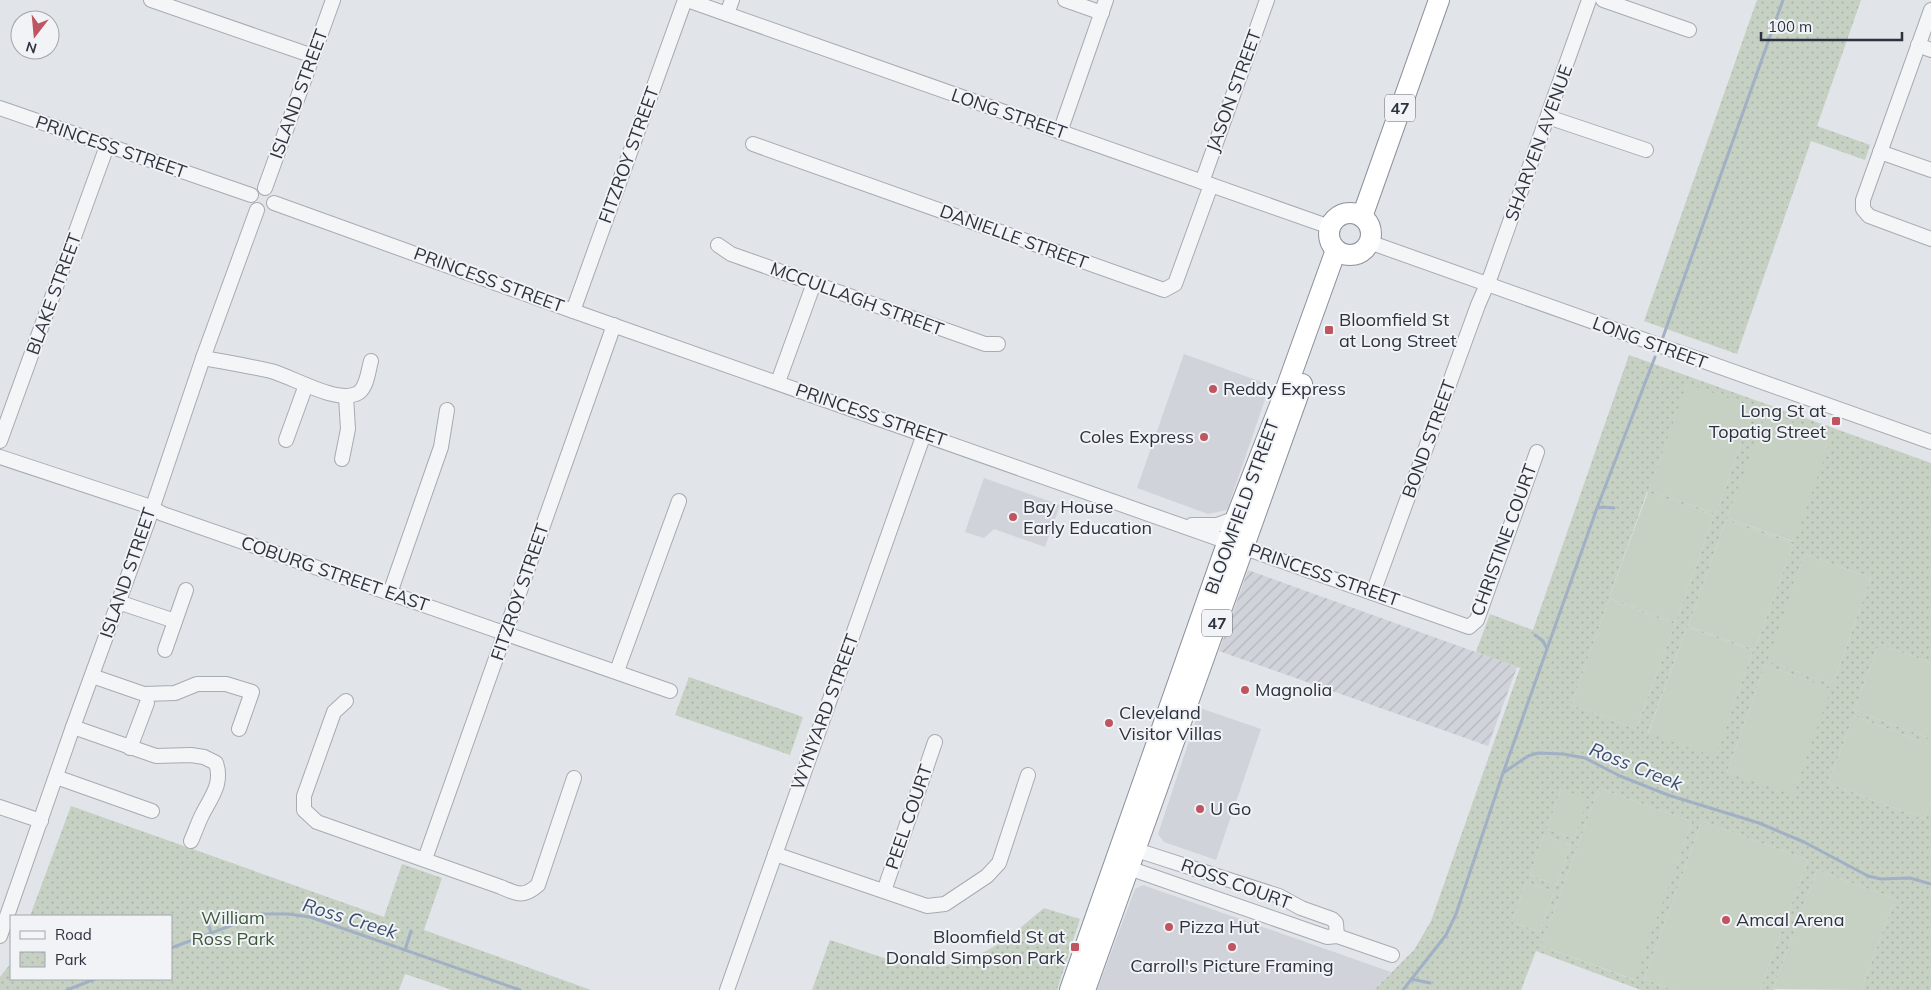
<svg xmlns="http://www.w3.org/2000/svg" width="1931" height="990" font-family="Mulish,sans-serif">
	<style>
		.built { fill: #d0d3da }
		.industrial { fill: url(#industrial-furrows) }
		.grass { fill: #c6d1c4 }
		.park { fill: url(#park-dots); fill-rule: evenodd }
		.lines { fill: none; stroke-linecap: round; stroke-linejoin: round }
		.stream { stroke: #a1b0c4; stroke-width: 3 }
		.minor-casing { stroke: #a7abb2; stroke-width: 16 }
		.highway-casing { stroke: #8b919d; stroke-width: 22 }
		.minor { stroke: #f4f5f7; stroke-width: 14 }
		.highway { stroke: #fff; stroke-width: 20 }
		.poi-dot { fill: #bf5560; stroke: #f1f3f6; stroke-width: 2 }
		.labels { text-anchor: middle; stroke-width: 4; stroke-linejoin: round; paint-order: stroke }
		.shield { fill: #f1f3f6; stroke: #676c75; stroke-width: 1 }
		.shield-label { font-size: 16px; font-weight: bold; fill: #2c323e }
		.street-label { font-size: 18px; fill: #2c323e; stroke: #f1f3f6 }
		.poi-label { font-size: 18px; fill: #2c323e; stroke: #f1f3f6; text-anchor: start }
		.park-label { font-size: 18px; fill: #3f583a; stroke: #f1f3f6 }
		.water-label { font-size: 19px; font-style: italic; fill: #3a4f6e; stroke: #f1f3f6 }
	</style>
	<defs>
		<pattern id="industrial-furrows" width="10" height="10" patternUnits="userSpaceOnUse" patternTransform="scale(1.25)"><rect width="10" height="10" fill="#d0d3da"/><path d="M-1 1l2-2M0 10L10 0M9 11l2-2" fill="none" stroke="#b3b6bc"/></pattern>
		<pattern id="park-dots" width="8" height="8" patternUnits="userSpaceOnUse" patternTransform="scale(1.25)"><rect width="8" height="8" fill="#c6d1c4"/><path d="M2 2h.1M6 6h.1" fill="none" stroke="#aab4a9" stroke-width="1.8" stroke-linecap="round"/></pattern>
	</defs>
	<rect width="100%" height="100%" fill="#e1e4e8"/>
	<!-- built -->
	<g class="built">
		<path d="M1184,354L1270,385L1227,510L1208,514L1137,488Z"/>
		<path d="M984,478L1060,505L1045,547L994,529L984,538L965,532Z"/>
		<path d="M1200,708L1261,729L1216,860L1164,842L1158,834Z"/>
		<path d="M1143,885L1391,972L1374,990H1097L1135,889Z"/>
	</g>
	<!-- industrial -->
	<path class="industrial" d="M1248,570L1517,667L1488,746L1219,651Z"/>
	<!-- grass -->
	<g class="grass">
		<path d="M1687,383L1754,407L1716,514L1649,490Z"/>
		<path d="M1765,412L1833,437L1795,542L1727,518Z"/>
		<path d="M1648,492L1714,516L1676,622L1609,598Z"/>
		<path d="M1726,520L1793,544L1755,650L1688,626Z"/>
		<path d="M1805,554L1871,578L1833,684L1766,661Z"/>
		<path d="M1609,600L1675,624L1636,729L1571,705Z"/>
		<path d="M1687,627L1753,651L1715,758L1648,734Z"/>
		<path d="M1879,644L1931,663V739L1854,710Z"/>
		<path d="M1765,665L1832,689L1793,796L1727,772Z"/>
		<path d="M1854,716L1931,745V801L1924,819L1828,783Z"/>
		<path d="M1599,788L1692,822L1635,980L1541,946Z"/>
		<path d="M1561,789L1589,798L1574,839L1547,829Z"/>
		<path d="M1702,821L1808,860L1760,990H1674L1644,979Z"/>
		<path d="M1544,835L1571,845L1557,885L1530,875Z"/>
		<path d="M1817,870L1895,899L1861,990L1773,989Z"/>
		<path d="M1526,882L1554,892L1540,932L1512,922Z"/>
	</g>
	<!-- park -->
	<g class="park">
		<path d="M1757,0H1861L1817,126L1870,145L1865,160L1811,141L1737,354L1644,321Z"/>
		<path d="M1629,355L1931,463V663L1879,644L1854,710L1931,739V745L1854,716L1828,783L1924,819L1931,801V990H1861L1895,899L1817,870L1773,989L1775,990H1760L1808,860L1702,821L1644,979L1674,990H1641L1536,951L1521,990H1374L1414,950L1431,921L1520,668L1476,652L1490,614L1533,630ZM1687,384L1754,407L1716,514L1649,490ZM1766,413L1832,437L1794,542L1727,518ZM1647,492L1714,516L1676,622L1609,598ZM1726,520L1793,544L1755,650L1688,626ZM1805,554L1871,578L1833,684L1767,661ZM1609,600L1675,624L1636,729L1571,705ZM1687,627L1753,651L1715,757L1648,733ZM1765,665L1831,689L1793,795L1727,772ZM1599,788L1692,822L1634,980L1541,946ZM1561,789L1588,799L1574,839L1547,829ZM1544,835L1571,845L1557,885L1530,875ZM1526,882L1554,892L1540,932L1512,922Z"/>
		<path d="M689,677L803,717L790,755L675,715Z"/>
		<path d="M71,806L384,917L402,864L442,878L424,930L591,990H452L405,974L399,990H0V977L11,963V979H171V916H30Z"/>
		<path d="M1044,908L1080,919L1057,990H812L830,940L899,963L941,967L979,955L1007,939Z"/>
	</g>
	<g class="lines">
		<!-- stream -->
		<g class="stream">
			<path d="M1663,337L1783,0"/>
			<path d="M1597,508L1603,507L1614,508"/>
			<path d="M1535,635L1543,641L1547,649"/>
			<path d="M1503,773L1528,756L1538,753L1563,754L1585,758L1620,776L1668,795L1759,823L1804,842L1868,876L1881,879L1910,878L1931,884"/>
			<path d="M207,919L211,933"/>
			<path d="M171,948L262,914H288L310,917L520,990"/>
			<path d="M405,950L411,931"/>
			<path d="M1411,979L1430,983"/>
			<path d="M67,990L95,979"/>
			<path d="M1403,990L1446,935L1456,914L1503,773L1597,508L1655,357"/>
		</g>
		<defs>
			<g id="minor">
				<path d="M151,0L313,56"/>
				<path d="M687,0L1330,227"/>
				<path d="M1065,0L1102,13"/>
				<path d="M1603,0L1689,30"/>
				<path d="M1931,10L1863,200V209L1869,216L1931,239"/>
				<path d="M727,14L732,0"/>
				<path d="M1918,45L1931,50"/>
				<path d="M0,108L251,195"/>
				<path d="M1548,117L1646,150"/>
				<path d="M1060,132L1106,0"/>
				<path d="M753,144L1164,290L1175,284L1211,185"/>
				<path d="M1880,152L1931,170"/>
				<path d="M1202,182L1267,0"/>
				<path d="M265,188L333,0"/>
				<path d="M274,203L573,311L1469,627L1477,620L1537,452"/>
				<path d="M1369,242L1931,442"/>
				<path d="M718,245L731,254L985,344H998"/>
				<path d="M573,311L685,0"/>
				<path d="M203,358C226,362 249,366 271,371C293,377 335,403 356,394C367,390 368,371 371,361"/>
				<path d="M778,382L814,283"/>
				<path d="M286,440L306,385"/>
				<path d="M0,441L107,146"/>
				<path d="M0,457L145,505L163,514L670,691"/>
				<path d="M342,459L348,429L346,397"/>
				<path d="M1192,525H1217L1236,518"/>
				<path d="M390,593L441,447L447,410"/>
				<path d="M1373,593L1478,305L1491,275L1589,0"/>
				<path d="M118,602L175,621"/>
				<path d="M165,650L186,590"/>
				<path d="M617,671L679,501"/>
				<path d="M92,676L144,694L175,693L197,684H226L252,692L239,729"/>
				<path d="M346,701L334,712L304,796V810L317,822L501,887C517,894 523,898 538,885L574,778"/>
				<path d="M73,727L156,756L191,755L204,757L216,763C223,784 211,797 202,815C198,823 195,832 191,841"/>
				<path d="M130,748L147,703"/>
				<path d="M56,777L152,811"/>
				<path d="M0,807L41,821"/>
				<path d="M1127,847L1279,896L1301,908L1332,919L1336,923L1337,936"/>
				<path d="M775,854L927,906L945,904L987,876L999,863L1028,775"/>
				<path d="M425,859L614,325"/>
				<path d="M1120,865L1327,937L1337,936L1392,955"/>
				<path d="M884,891L935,742"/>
				<path d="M0,936L73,727L148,521L203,358L257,210"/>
				<path d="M727,990L924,434"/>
			</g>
			<g id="highway">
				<circle cx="1350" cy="234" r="21"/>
				<path d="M1362,217L1439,0"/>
				<path d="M1070,990L1236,518L1282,400L1336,250"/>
				<path d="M1085,990L1302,384"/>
			</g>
		</defs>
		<!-- minor casing -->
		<use href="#minor" class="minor-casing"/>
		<!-- highway casing -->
		<use href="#highway" class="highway-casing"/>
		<!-- minor -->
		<use href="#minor" class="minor"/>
		<!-- highway -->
		<use href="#highway" class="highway"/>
	</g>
	<!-- markers -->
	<g class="poi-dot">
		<rect x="1324" y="325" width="10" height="10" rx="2.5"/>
		<circle cx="1213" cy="389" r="5"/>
		<rect x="1831" y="416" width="10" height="10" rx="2.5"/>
		<circle cx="1204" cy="437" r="5"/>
		<circle cx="1013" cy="517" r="5"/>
		<circle cx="1245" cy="690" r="5"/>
		<circle cx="1109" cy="723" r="5"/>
		<circle cx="1200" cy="809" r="5"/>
		<circle cx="1726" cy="920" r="5"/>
		<circle cx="1169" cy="927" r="5"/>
		<rect x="1070" y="942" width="10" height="10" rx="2.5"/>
		<circle cx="1232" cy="947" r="5"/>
	</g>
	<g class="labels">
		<!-- shield labels -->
		<g class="shield">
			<rect x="1385" y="94.5" width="30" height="27" rx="4"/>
			<rect x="1202" y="609.5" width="30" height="27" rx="4"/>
		</g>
		<g class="shield-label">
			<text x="1400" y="114">47</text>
			<text x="1217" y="629">47</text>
		</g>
		<!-- street labels -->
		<g class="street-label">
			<text transform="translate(1234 91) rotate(-70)" y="6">JASON STREET</text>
			<text transform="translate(299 94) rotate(-70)" y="6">ISLAND STREET</text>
			<text transform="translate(1009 114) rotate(19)" y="6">LONG STREET</text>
			<text transform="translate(1539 143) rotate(-70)" y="6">SHARVEN AVENUE</text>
			<text transform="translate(111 147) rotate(19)" y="6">PRINCESS STREET</text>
			<text transform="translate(629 155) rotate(-70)" y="6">FITZROY STREET</text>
			<text transform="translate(1014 237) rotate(20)" y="6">DANIELLE STREET</text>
			<text transform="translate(489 280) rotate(20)" y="6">PRINCESS STREET</text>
			<text transform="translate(54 294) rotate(-70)" y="6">BLAKE STREET</text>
			<text transform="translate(857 299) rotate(20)" y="6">MCCULLAGH STREET</text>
			<text transform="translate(1650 343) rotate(20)" y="6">LONG STREET</text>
			<text transform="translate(871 415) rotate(19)" y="6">PRINCESS STREET</text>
			<text transform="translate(1429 439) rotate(-70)" y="6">BOND STREET</text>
			<text transform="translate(1242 507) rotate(-70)" y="6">BLOOMFIELD STREET</text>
			<text transform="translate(1504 540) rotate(-70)" y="6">CHRISTINE COURT</text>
			<text transform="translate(128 573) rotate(-71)" y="6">ISLAND STREET</text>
			<text transform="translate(335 574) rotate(19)" y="6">COBURG STREET EAST</text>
			<text transform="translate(1324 575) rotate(19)" y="6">PRINCESS STREET</text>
			<text transform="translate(520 592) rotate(-71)" y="6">FITZROY STREET</text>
			<text transform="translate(825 712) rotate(-70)" y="6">WYNYARD STREET</text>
			<text transform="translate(909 817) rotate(-71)" y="6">PEEL COURT</text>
			<text transform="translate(1236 884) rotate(20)" y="6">ROSS COURT</text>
		</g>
		<!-- poi labels -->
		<g class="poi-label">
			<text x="1339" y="326">Bloomfield St<tspan x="1339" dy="21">at Long Street</tspan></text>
			<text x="1223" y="395">Reddy Express</text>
			<text x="1826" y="417" text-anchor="end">Long St at<tspan x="1826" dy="21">Topatig Street</tspan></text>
			<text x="1194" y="443" text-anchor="end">Coles Express</text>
			<text x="1023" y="513">Bay House<tspan x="1023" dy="21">Early Education</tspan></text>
			<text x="1255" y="696">Magnolia</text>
			<text x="1119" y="719">Cleveland<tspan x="1119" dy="21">Visitor Villas</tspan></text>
			<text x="1210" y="815">U Go</text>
			<text x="1736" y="926">Amcal Arena</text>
			<text x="1179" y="933">Pizza Hut</text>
			<text x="1065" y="943" text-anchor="end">Bloomfield St at<tspan x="1065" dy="21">Donald Simpson Park</tspan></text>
			<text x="1232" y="972" text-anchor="middle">Carroll's Picture Framing</text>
		</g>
		<!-- park labels -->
		<g class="park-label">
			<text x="233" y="924">William<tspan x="233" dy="21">Ross Park</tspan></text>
		</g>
		<!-- water labels -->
		<g class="water-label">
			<text transform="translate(1636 766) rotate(22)" y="7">Ross Creek</text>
			<text transform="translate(350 918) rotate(17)" y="7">Ross Creek</text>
		</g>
	</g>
	<!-- legend -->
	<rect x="10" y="915" width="162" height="65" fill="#f1f3f6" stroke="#a2a6ac"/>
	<rect x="20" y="931" width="25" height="8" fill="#f4f5f7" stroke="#a2a6ac"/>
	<text x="55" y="940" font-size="15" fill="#2c323e">Road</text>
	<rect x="20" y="952" width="25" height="15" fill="url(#park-dots)" stroke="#a2a6ac"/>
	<text x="55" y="965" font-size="15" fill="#2c323e">Park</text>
	<!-- north arrow -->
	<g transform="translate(35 35) rotate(196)"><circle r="24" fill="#f1f3f6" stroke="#a2a6ac"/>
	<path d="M0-4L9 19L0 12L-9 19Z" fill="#bf5560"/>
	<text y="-8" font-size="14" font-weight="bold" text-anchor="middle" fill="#2c323e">N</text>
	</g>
	<!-- scale -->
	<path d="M1761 32v8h141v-8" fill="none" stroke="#2c323e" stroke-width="2.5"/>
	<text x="1768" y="32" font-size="15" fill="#2c323e" stroke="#f1f3f6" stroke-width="4" paint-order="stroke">100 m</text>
</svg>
